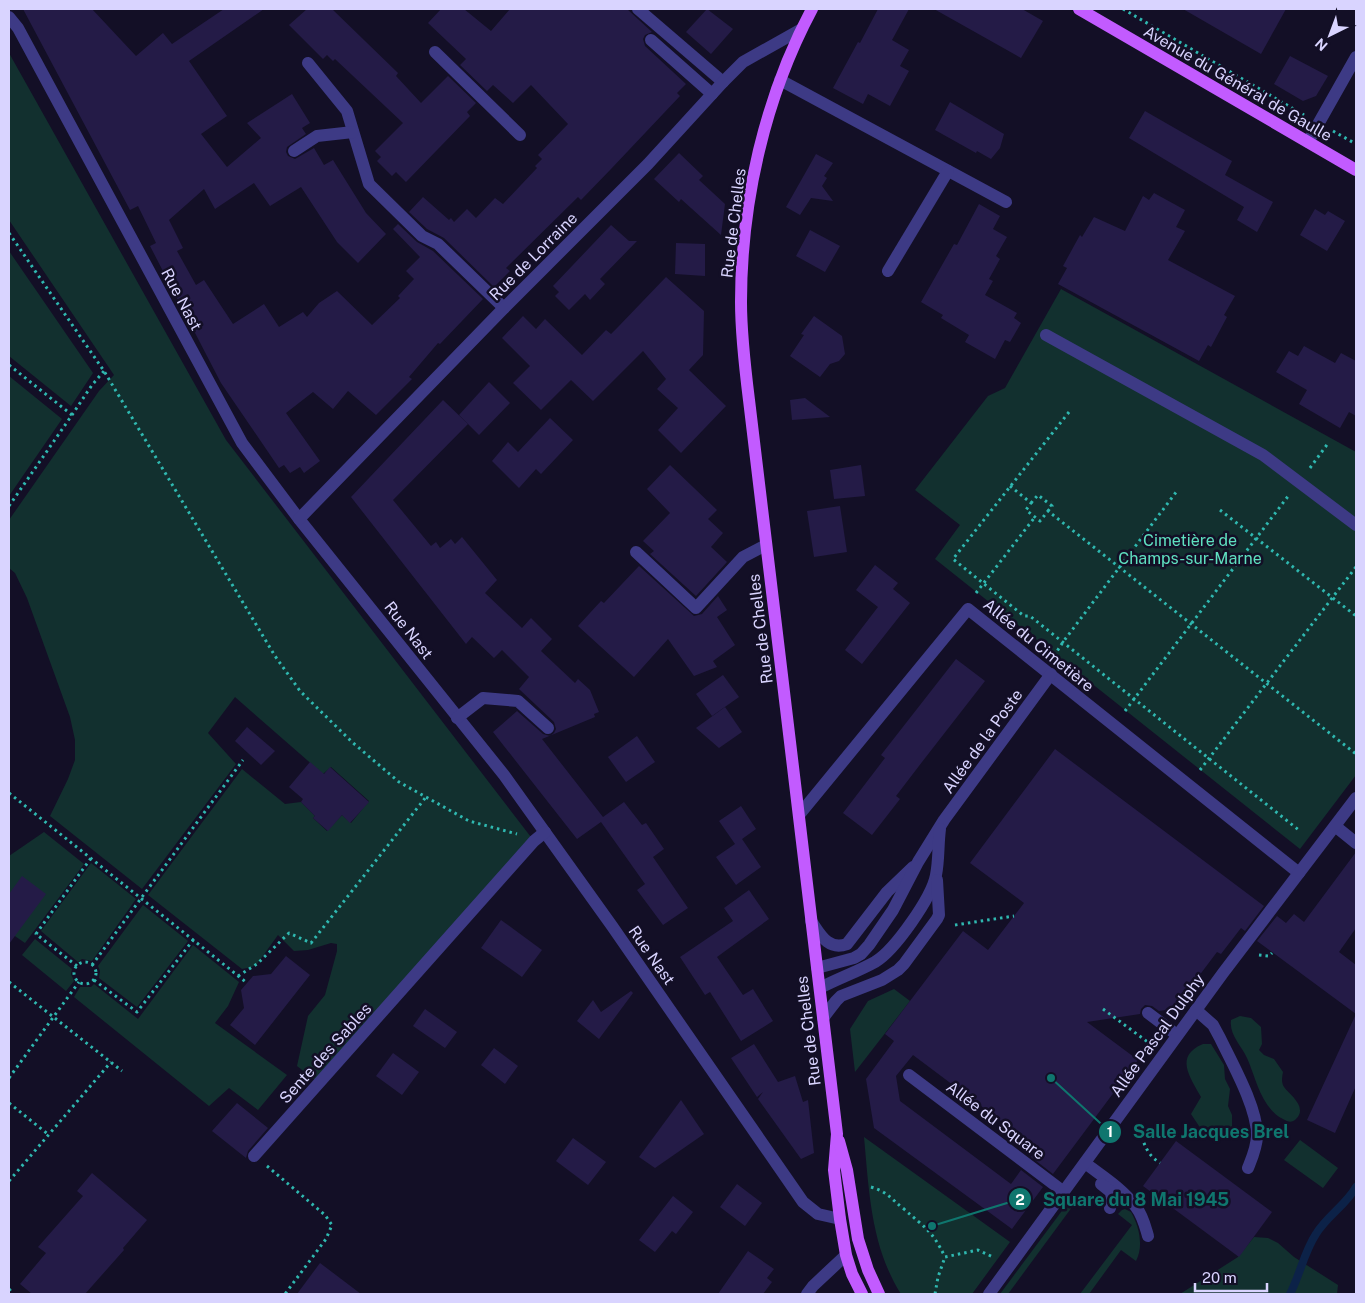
<svg xmlns="http://www.w3.org/2000/svg" width="1365" height="1303" font-family="'Public Sans',sans-serif">
	<style>
		.green { fill: #12302f }
		.lines { fill: none; stroke-linecap: round; stroke-linejoin: round }
		.stream { stroke: #0c2248; stroke-width: 8 }
		.building { fill: #241b47 }
		.path { stroke: #2fb8b0; stroke-width: 3; stroke-dasharray: 2.5 4; stroke-linecap: butt }
		.minor { stroke: #3d3a85; stroke-width: 12 }
		.major { stroke: #c25bff; stroke-width: 12 }
		.labels { text-anchor: middle; stroke-width: 5; stroke-linejoin: round; paint-order: stroke }
		.street-label { font-size: 16px; fill: #d9d4ff; stroke: #130f26 }
		.park-label { font-size: 16px; fill: #5fe0c0; stroke: #130f26 }
		.leader { fill: none; stroke: #0f766e; stroke-width: 2 }
		.callout-dot { fill: #0f766e; stroke: #130f26; stroke-width: 2 }
		.mark-label { font-size: 15px; text-anchor: middle; font-weight: bold; fill: #fff }
		.callout-label { font-size: 18px; text-anchor: middle; font-weight: bold; fill: #0f766e; stroke: #130f26; stroke-width: 5; stroke-linejoin: round; paint-order: stroke }
	</style>
	<rect width="100%" height="100%" fill="#130f26"/>
	<!-- green -->
	<g class="green">
		<path d="M9,53L226,440L534,841L320,1084L297,1066L308,1016L325,995L337,951V944L331,943L308,950L294,951L278,935L257,964L252,967L242,969L148,895L242,769L285,804L301,802L315,816L313,818L327,831L342,815L351,823L369,801L331,767L323,774L235,697L208,733L236,764L142,889L50,816L68,779L75,760V740L70,717L27,598L15,573L9,568V520L99,391L114,375L9,220Z"/>
		<path d="M9,251L93,373L71,406L9,356Z"/>
		<path d="M1061,289L1356,452V775L1300,849L935,559L960,525L915,490L988,396L1005,388Z"/>
		<path d="M9,376L62,419L9,496Z"/>
		<path d="M44,832L84,864L25,943L9,932V856Z"/>
		<path d="M91,863L136,899L92,961L82,959L78,962L41,931Z"/>
		<path d="M143,905L188,941L137,1007L99,978L100,971L98,966Z"/>
		<path d="M35,939L72,969L71,974L74,981L66,991L22,955Z"/>
		<path d="M193,945L239,982L228,1006L215,1023L287,1075L258,1110L229,1088L209,1106L74,997L80,987H91L94,984L138,1019Z"/>
		<path d="M894,989L910,1001L855,1072L850,1029L868,1001Z"/>
		<path d="M1240,1016L1251,1018L1261,1027L1262,1044L1259,1050L1264,1055L1274,1059L1283,1072C1282,1077 1281,1082 1284,1087C1290,1095 1308,1107 1296,1119C1292,1123 1288,1122 1283,1119C1261,1108 1256,1078 1247,1058C1241,1045 1229,1035 1231,1020Z"/>
		<path d="M1203,1044H1211L1224,1065L1225,1079L1230,1089L1228,1106L1232,1115V1128L1227,1133L1214,1136L1201,1129L1191,1114L1201,1097C1190,1077 1174,1056 1203,1044Z"/>
		<path d="M864,1137L1010,1242L972,1294H901C871,1247 869,1191 864,1137Z"/>
		<path d="M1300,1140L1338,1168L1323,1188L1284,1160Z"/>
		<path d="M1073,1196L1078,1199L1008,1294H1000Z"/>
		<path d="M1125,1209L1131,1212C1139,1226 1144,1246 1136,1261L1121,1250L1089,1294H1080L1132,1225L1118,1214L1122,1210Z"/>
		<path d="M1254,1237L1268,1238L1278,1243L1294,1257L1338,1285L1337,1294H1180L1238,1257Z"/>
	</g>
	<g class="lines">
		<!-- stream -->
		<path class="stream" d="M1290,1294C1300,1275 1304,1252 1316,1234C1327,1216 1346,1205 1356,1187"/>
	</g>
	<!-- building -->
	<g class="building">
		<path d="M23,9H92L136,56L163,33L172,44L224,9H264L189,61L227,116L201,134L227,167L261,138L247,123L292,94L310,123L302,128L306,134L287,147L286,152L288,156L295,159L314,148L324,165L333,160L366,213L386,234L358,263L337,242L301,187L270,206L254,183L215,209L204,189L169,220L183,248L177,251L196,285L204,280L233,324L264,304L279,327L303,312L307,317L319,303L337,291L372,325L400,298L398,296L414,279L406,271L420,257L393,229L398,224L417,242L433,251L483,299L440,344L438,343L409,377L412,379L376,415L348,391L333,409L313,392L286,413L320,461L304,473L300,467L290,473L284,465L279,468L221,383L150,246L156,243L138,206L130,210Z"/>
		<path d="M307,9H332L398,73L396,76L421,103L448,76L476,103L467,112L470,116L406,182L396,172L392,176L377,161L381,157L375,151L403,123L335,59L333,61L327,55L323,59L289,25Z"/>
		<path d="M441,9H464L491,31L510,9H627L652,32L645,35L643,39L645,46L686,84L677,93L680,96L611,169L581,200L578,197L506,268L510,271L494,287L444,238L427,229L409,212L423,197L449,220L451,218L454,222L467,209L476,218L495,198L503,204L537,168L535,166L542,159L538,155L568,124L531,85L513,103L493,85L487,91L460,65L466,59L428,23Z"/>
		<path d="M707,9L733,29L711,54L686,32Z"/>
		<path d="M878,9H909L892,40L909,50L900,66L909,71L890,106L868,94L863,104L833,88L858,42L860,43Z"/>
		<path d="M934,9H1022L1043,21L1021,58Z"/>
		<path d="M1183,9H1286L1261,54Z"/>
		<path d="M1290,56L1328,76L1316,96L1303,101L1274,84Z"/>
		<path d="M950,102L1004,134L1000,148L991,159L977,151L976,153L935,130Z"/>
		<path d="M1145,111L1232,161L1225,175L1273,202L1257,232L1237,220L1244,207L1129,138Z"/>
		<path d="M679,153L703,176L699,180L725,204L721,235L681,199L679,202L654,179Z"/>
		<path d="M816,154L833,163L824,176L827,178L822,186L833,201L811,198L800,215L786,207Z"/>
		<path d="M1154,193L1185,210L1176,227L1185,231L1168,260L1235,296L1224,315L1227,317L1211,347L1208,345L1199,361L1058,284L1067,268L1063,266L1080,235L1082,237L1094,217L1125,231L1143,196L1149,200Z"/>
		<path d="M979,204L1000,216L993,229L1007,237L996,256L1000,259L989,279L993,281L985,295L1017,313L1014,318L1021,323L1010,342L1005,340L995,359L965,342L969,335L941,318L943,315L921,302L954,244L957,245Z"/>
		<path d="M1315,209L1325,215L1328,211L1345,221L1327,251L1300,235Z"/>
		<path d="M611,225L629,241H637L600,279L605,284L590,300L585,294L569,310L555,296L559,292L553,286Z"/>
		<path d="M810,230L840,246L825,272L796,256Z"/>
		<path d="M676,243L705,244V276L675,274Z"/>
		<path d="M666,277L704,311L703,355L689,370L726,406L681,453L658,430L678,408L657,389L666,379L643,351L593,401L571,380L541,410L513,383L530,366L502,338L523,316L536,329L545,319L582,355L606,330L611,334L618,327Z"/>
		<path d="M814,316L842,336L845,354L839,361L830,364L820,377L790,356L804,335L801,334Z"/>
		<path d="M1304,346L1335,363L1341,353L1356,361V416L1349,412L1340,428L1299,404L1307,390L1276,372L1289,351L1298,356Z"/>
		<path d="M489,382L510,403L479,435L459,415Z"/>
		<path d="M805,398L830,417L792,420L790,400Z"/>
		<path d="M443,400L468,424L393,500L431,546L436,542L440,548L451,539L455,544L462,537L497,580L485,593L522,628L531,618L552,639L541,651L575,683L578,679L590,690L599,712L594,714L595,717L542,739L603,817L624,802L642,825L646,823L664,849L653,857L688,908L663,925L637,890L645,884L601,822L577,839L493,732L517,711L543,734L550,736L554,733L556,729L554,722L519,689L529,677L502,650L494,658L472,637L466,644L351,497Z"/>
		<path d="M550,418L573,440L541,474L536,469L519,488L492,461L508,442L518,452Z"/>
		<path d="M670,465L717,510L708,519L723,533L711,547L727,562L696,596L650,554L654,551L643,541L670,513L647,489Z"/>
		<path d="M861,465L865,496L834,499L830,470Z"/>
		<path d="M840,506L847,552L814,557L807,511Z"/>
		<path d="M875,565L898,583L893,589L910,603L862,664L845,650L878,607L856,590Z"/>
		<path d="M639,566L694,616L702,614L718,596L727,610L717,617L735,645L713,661L717,667L694,676L668,639L634,677L578,626L601,601L604,603Z"/>
		<path d="M956,659L985,681L922,762L896,796L900,799L872,835L843,813L885,758L881,755Z"/>
		<path d="M723,675L739,697L712,716L696,694Z"/>
		<path d="M725,707L742,732L719,748L696,728Z"/>
		<path d="M247,727L275,751L261,765L235,741Z"/>
		<path d="M637,736L655,762L626,782L608,757Z"/>
		<path d="M1055,749L1264,906L1245,931L1241,928L1221,954L1217,952L1174,1009L1159,1011L1152,1006L1145,1005L1141,1009L1140,1014L1087,1022L1138,1060L1053,1174L1031,1157L1037,1148L913,1055L896,1076L900,1101L1011,1184L1021,1170L1043,1187L1012,1229L874,1128L866,1079L894,1041L885,1034L963,931L988,950L1024,903L970,863Z"/>
		<path d="M310,762L324,774L330,767L369,802L350,823L342,815L328,831L313,818L315,816L301,802L303,799L289,787Z"/>
		<path d="M741,806L756,829L742,839L761,867L736,885L716,857L735,844L719,821Z"/>
		<path d="M1356,852V928L1339,952L1356,965V1086L1335,1133L1307,1120L1356,1014L1257,941L1277,916L1286,923L1294,914L1304,922Z"/>
		<path d="M22,876L46,894L9,944V894Z"/>
		<path d="M749,890L769,919L717,957L743,995L753,989L773,1021L741,1041L710,992L705,995L680,957L733,921L724,908Z"/>
		<path d="M501,920L542,950L522,977L481,948Z"/>
		<path d="M286,956L310,975L255,1045L230,1025L244,1008L241,990L253,976L271,974Z"/>
		<path d="M631,991L633,993L599,1039L577,1021L593,1000L601,1012Z"/>
		<path d="M425,1009L457,1032L445,1048L413,1026Z"/>
		<path d="M754,1044L778,1082L795,1076L803,1102L808,1100L814,1153L801,1159L758,1099L763,1092L757,1097L731,1058Z"/>
		<path d="M494,1048L518,1066L505,1084L481,1065Z"/>
		<path d="M393,1053L419,1072L402,1095L376,1076Z"/>
		<path d="M681,1100L704,1134L655,1168L639,1157Z"/>
		<path d="M237,1103L268,1128L248,1151L246,1158L212,1131Z"/>
		<path d="M573,1138L606,1162L588,1185L556,1161Z"/>
		<path d="M1176,1141L1272,1212L1239,1257L1143,1186Z"/>
		<path d="M92,1173L147,1220L123,1248L124,1250L85,1294H32L20,1284L46,1253L38,1247L83,1196L77,1191Z"/>
		<path d="M737,1184L762,1203L745,1226L720,1207Z"/>
		<path d="M673,1196L693,1212L676,1234L672,1231L655,1252L639,1240Z"/>
		<path d="M748,1251L774,1269L767,1278L772,1282L763,1294H718Z"/>
		<path d="M320,1263L361,1294H297Z"/>
	</g>
	<g class="lines">
		<!-- path -->
		<g class="path">
			<path d="M1123,9L1304,115"/>
			<path d="M1333,131L1356,144"/>
			<path d="M9,233L104,371L275,656L300,691L352,742L399,782L469,821L517,834"/>
			<path d="M9,365L72,415"/>
			<path d="M1069,412L953,559L1024,616H1030L1300,831"/>
			<path d="M1310,468L1329,442"/>
			<path d="M1010,486L1031,503L1026,510L1040,521L1048,511L1356,754"/>
			<path d="M1031,503L1038,495L1052,506L1048,511"/>
			<path d="M9,506L72,415L92,385L104,371"/>
			<path d="M1220,510L1356,616"/>
			<path d="M976,593L1035,517"/>
			<path d="M1054,656L1063,642L1177,491"/>
			<path d="M1125,711L1289,495"/>
			<path d="M1200,770L1356,567"/>
			<path d="M9,793L247,983"/>
			<path d="M955,925L1014,916"/>
			<path d="M1259,955L1269,956L1272,953"/>
			<circle cx="85" cy="973" r="11"/>
			<path d="M92,965L243,760"/>
			<path d="M77,966L36,934L91,858"/>
			<path d="M238,976L257,964L289,933L311,943L426,797"/>
			<path d="M94,980L137,1012L194,939"/>
			<path d="M9,982L122,1071"/>
			<path d="M1103,1009L1149,1043"/>
			<path d="M9,1078L79,982"/>
			<path d="M9,1103L49,1135"/>
			<path d="M1134,1126C1147,1141 1142,1151 1160,1163"/>
			<path d="M267,1166L325,1215L332,1225L326,1239L285,1294"/>
			<path d="M9,1181L111,1062"/>
			<path d="M871,1187C888,1192 891,1199 904,1209C925,1228 932,1230 945,1257L978,1250L993,1257"/>
			<path d="M9,1289L13,1294"/>
			<path d="M935,1294L938,1277L945,1257"/>
		</g>
		<!-- minor -->
		<g class="minor">
			<path d="M638,9L723,82"/>
			<path d="M9,17L18,28L242,443L299,519L504,775L612,926L803,1202L818,1214L840,1219"/>
			<path d="M651,40L712,94"/>
			<path d="M435,52L520,135"/>
			<path d="M308,63L347,111L369,184L422,236L438,244L504,308"/>
			<path d="M780,80L1006,202"/>
			<path d="M1308,142L1356,57"/>
			<path d="M294,151L317,136L353,132"/>
			<path d="M888,271L948,171"/>
			<path d="M1046,335L1263,455L1356,525"/>
			<path d="M299,519L504,308L648,164L723,82L743,62L800,30"/>
			<path d="M636,552L696,608L743,557L766,545"/>
			<path d="M457,718L483,698L518,701L548,728"/>
			<path d="M799,815L968,609L1299,873"/>
			<path d="M1335,826L1356,843"/>
			<path d="M811,921C820,934 828,951 847,944L887,892L913,867"/>
			<path d="M817,968L854,958L861,954L869,945L893,910L918,862L944,820L1051,674"/>
			<path d="M820,988C837,979 859,971 875,962C895,950 932,897 936,875C939,860 938,844 940,829"/>
			<path d="M1196,1010L1213,1025L1220,1038C1232,1063 1257,1107 1257,1135C1257,1147 1252,1158 1248,1168"/>
			<path d="M1148,1013L1177,1035"/>
			<path d="M823,1018L836,1001L841,996L882,980L898,970L904,964L937,919L939,915L937,880"/>
			<path d="M909,1075L1064,1192"/>
			<path d="M254,1156L534,841L545,832"/>
			<path d="M1085,1163C1102,1176 1123,1189 1136,1207C1143,1216 1145,1226 1148,1236"/>
			<path d="M1101,1184L1111,1192L1112,1201L1110,1208"/>
			<path d="M807,1294L813,1286L846,1255"/>
			<path d="M989,1294L1223,973L1356,798"/>
		</g>
		<!-- major -->
		<g class="major">
			<path d="M812,9C765,97 741,202 741,302C741,335 745,368 749,400L837,1134L834,1170L840,1219L846,1255L852,1274L862,1294"/>
			<path d="M1079,9L1356,170"/>
			<path d="M839,1141L847,1170L858,1239L868,1270L879,1294"/>
		</g>
	</g>
	<g class="labels">
		<!-- street labels -->
		<g class="street-label">
			<text transform="translate(1238 83) rotate(30)" y="6">Avenue du Général de Gaulle</text>
			<text transform="translate(733 223) rotate(-83)" y="6">Rue de Chelles</text>
			<text transform="translate(533 256) rotate(-45)" y="6">Rue de Lorraine</text>
			<text transform="translate(182 299) rotate(62)" y="6">Rue Nast</text>
			<text transform="translate(760 629) rotate(-97)" y="6">Rue de Chelles</text>
			<text transform="translate(409 630) rotate(52)" y="6">Rue Nast</text>
			<text transform="translate(1039 645) rotate(39)" y="6">Allée du Cimetière</text>
			<text transform="translate(982 741) rotate(-54)" y="6">Allée de la Poste</text>
			<text transform="translate(652 955) rotate(55)" y="6">Rue Nast</text>
			<text transform="translate(808 1031) rotate(-97)" y="6">Rue de Chelles</text>
			<text transform="translate(1157 1035) rotate(-54)" y="6">Allée Pascal Dulphy</text>
			<text transform="translate(325 1053) rotate(-48)" y="6">Sente des Sables</text>
			<text transform="translate(996 1120) rotate(37)" y="6">Allée du Square</text>
		</g>
		<!-- park labels -->
		<g class="park-label">
			<text x="1190" y="546">Cimetière de<tspan x="1190" dy="18">Champs-sur-Marne</tspan></text>
		</g>
	</g>
	<!-- callouts -->
	<path class="leader" d="M1051 1078L1110 1132M932 1226L1020 1199"/>
	<g class="callout-dot">
		<circle cx="1051" cy="1078" r="5"/>
		<circle cx="932" cy="1226" r="5"/>
		<circle cx="1110" cy="1132" r="12"/>
		<circle cx="1020" cy="1199" r="12"/>
	</g>
	<g class="mark-label">
		<text x="1110" y="1137">1</text>
		<text x="1020" y="1205">2</text>
	</g>
	<g class="callout-label">
		<text x="1211" y="1138">Salle Jacques Brel</text>
		<text x="1136" y="1206">Square du 8 Mai 1945</text>
	</g>
	<!-- border -->
	<rect width="1365" height="1303" fill="none" stroke="#d9d4ff" stroke-width="20"/>
	<!-- north arrow -->
	<g transform="translate(1330 35) rotate(222)" stroke="#130f26" stroke-width="4" paint-order="stroke">
	<path d="M0-4L9 19L0 12L-9 19Z" fill="#d9d4ff"/>
	<text y="-8" font-size="14" font-weight="bold" text-anchor="middle" fill="#d9d4ff">N</text>
	</g>
	<!-- scale -->
	<path d="M1195 1283v8h72v-8" fill="none" stroke="#d9d4ff" stroke-width="2.5"/>
	<text x="1202" y="1283" font-size="15" fill="#d9d4ff" stroke="#130f26" stroke-width="4" paint-order="stroke">20 m</text>
</svg>
